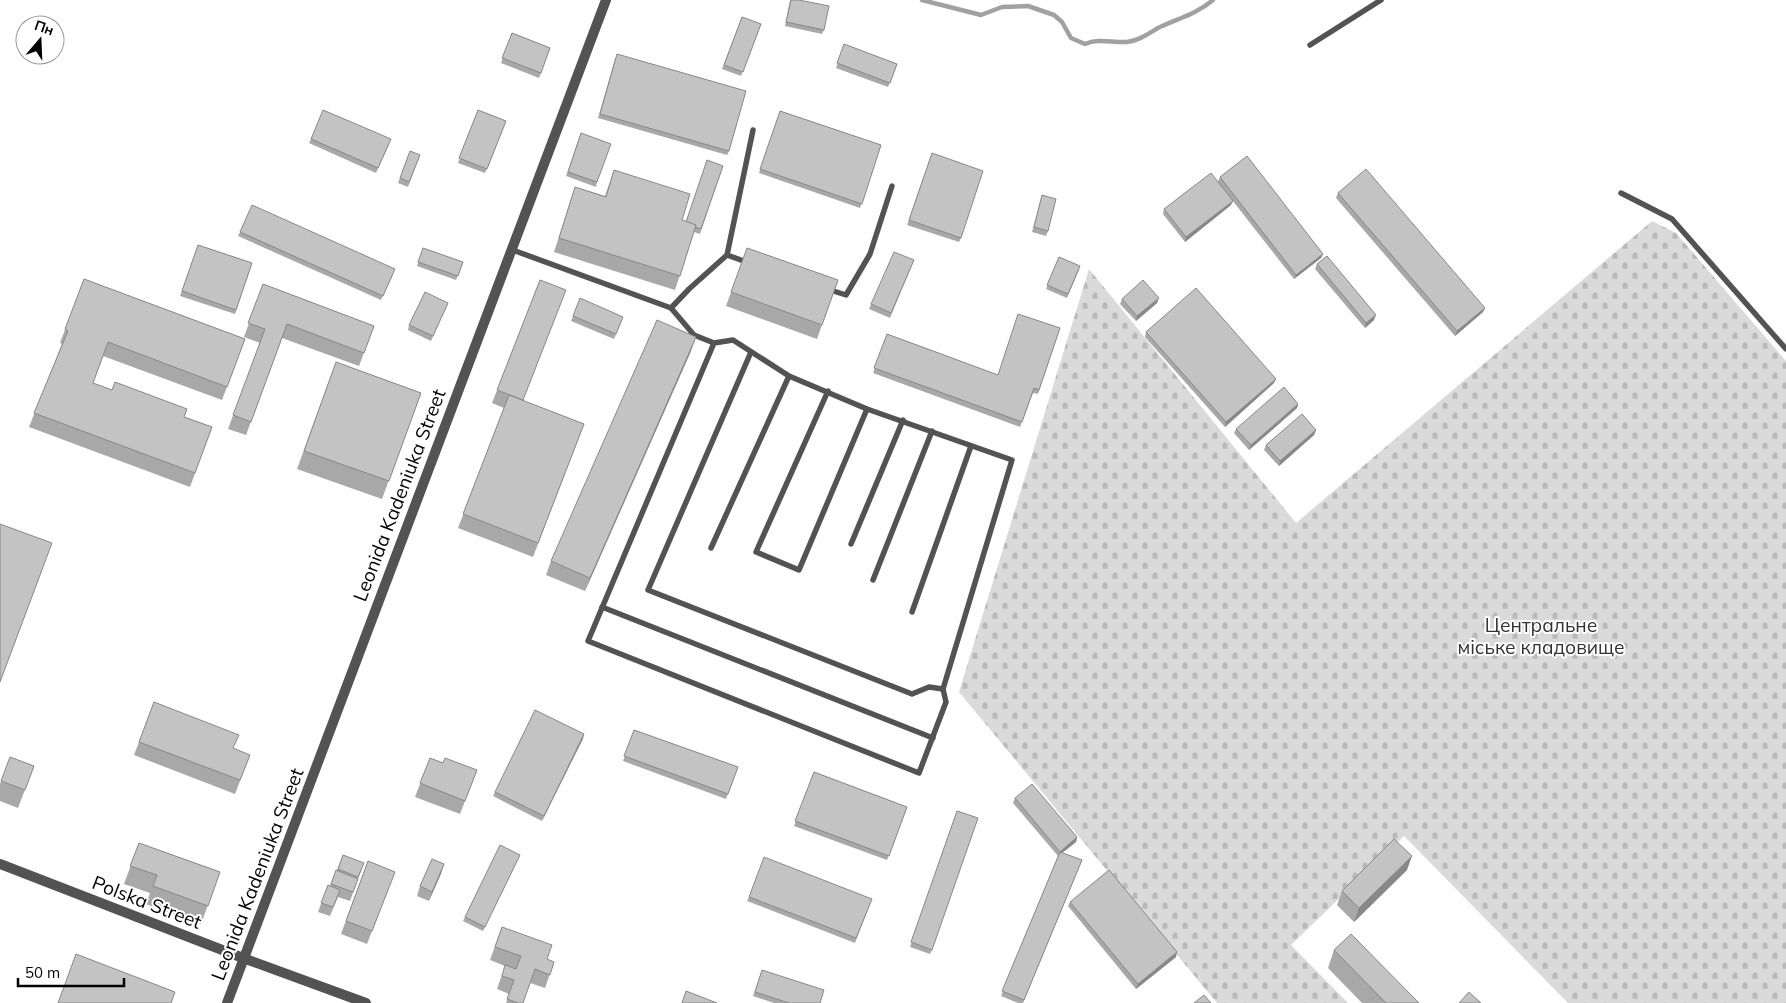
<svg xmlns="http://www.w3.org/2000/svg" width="1786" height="1003" font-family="Mulish,sans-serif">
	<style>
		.cemetery { fill: url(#cemetery-stones) }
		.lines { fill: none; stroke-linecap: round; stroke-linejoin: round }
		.stream { stroke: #a1a1a1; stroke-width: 4.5 }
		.service { stroke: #535353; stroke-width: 5.5 }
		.minor { stroke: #535353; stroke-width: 10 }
		.tertiary { stroke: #535353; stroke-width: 10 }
		.wall { fill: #a8a8a8 }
		.shaded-wall { fill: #888 }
		.building { fill: #c3c3c3; stroke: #888 }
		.labels { text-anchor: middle; stroke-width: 4; stroke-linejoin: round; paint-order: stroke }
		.street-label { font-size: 19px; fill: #000; stroke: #fff }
		.park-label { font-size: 19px; fill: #313131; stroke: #fff }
	</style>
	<defs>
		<pattern id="cemetery-stones" width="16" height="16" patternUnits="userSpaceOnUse" patternTransform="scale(1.25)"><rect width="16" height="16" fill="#dadada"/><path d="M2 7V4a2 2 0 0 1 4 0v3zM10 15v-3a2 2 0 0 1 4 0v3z" fill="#b9b9b9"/></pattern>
	</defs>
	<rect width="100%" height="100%" fill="#fff"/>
	<!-- cemetery -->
	<path class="cemetery" d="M1652,221L1676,233L1786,361V1003H1568L1404,836L1291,945L1348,1003H1217L959,692L1089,269L1296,523Z"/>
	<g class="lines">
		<!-- stream -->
		<path class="stream" d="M922,0L981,15L1002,7L1028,6L1054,15L1062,22L1071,38L1085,44C1099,38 1112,43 1127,42C1138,41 1148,34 1158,28C1179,18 1195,15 1213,0"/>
		<!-- service -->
		<g class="service">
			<path d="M1310,45L1381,0"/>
			<path d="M1621,193L1672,219L1786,349"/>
			<path d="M510,249L671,308L694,335L714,343L733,340L789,376L867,409L1012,460L943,689L946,702L919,773L588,641L714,343"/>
			<path d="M727,255L749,263"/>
			<path d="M827,289L846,295L870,254L892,186"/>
			<path d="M671,308L689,289L727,255L753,130"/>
			<path d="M751,352L648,590L912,694L929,687L943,689"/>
			<path d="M828,391L756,552L799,570L867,409"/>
			<path d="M851,544L903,420"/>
			<path d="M711,548L789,376"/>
			<path d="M873,580L932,431"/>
			<path d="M602,607L933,738"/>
			<path d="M912,612L971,446"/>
		</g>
		<!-- minor -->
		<path class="minor" d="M0,864L243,958L366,1003"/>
		<!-- tertiary -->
		<path class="tertiary" d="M227,1003L606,0"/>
	</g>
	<!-- wall -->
	<g class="wall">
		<path d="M790,0L824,30L822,34L785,26Z"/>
		<path d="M742,17L761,24L741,76L722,69Z"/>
		<path d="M512,33L550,48L539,78L501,63Z"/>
		<path d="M844,44L897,64L888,87L836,68Z"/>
		<path d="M615,59L729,151L727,155L598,118Z"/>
		<path d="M478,110L506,121L485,173L458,163Z"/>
		<path d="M780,111L881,145L860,208L759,173Z"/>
		<path d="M581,133L597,182L596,187L566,176Z"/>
		<path d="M311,139L389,144L376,173L309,143Z"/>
		<path d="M410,151L420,155L408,187L398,183Z"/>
		<path d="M932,153L961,238L959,242L907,225Z"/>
		<path d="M723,166L700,234L694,232L675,290L554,252L575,187L605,196L614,170L682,220L686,222Z"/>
		<path d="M1220,177L1323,254L1321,258L1294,279L1218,182Z"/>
		<path d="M1338,193L1485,308L1483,312L1455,336L1336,198Z"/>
		<path d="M1042,195L1048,231L1046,236L1032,232Z"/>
		<path d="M1231,205L1185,242L1163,214L1164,209Z"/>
		<path d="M240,232L393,274L381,300L238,236Z"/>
		<path d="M198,245L252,263L235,314L180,296Z"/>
		<path d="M423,248L463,262L456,280L417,266Z"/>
		<path d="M747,248L838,280L817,339L726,306Z"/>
		<path d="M1059,257L1079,270L1067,298L1046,289Z"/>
		<path d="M1317,264L1374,320L1365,328L1315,269Z"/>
		<path d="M912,265L890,318L869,309L871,304Z"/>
		<path d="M84,279L245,339L222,400L103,356L93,383L212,427L190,487L29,427L62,344L60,343Z"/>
		<path d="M540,280L523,401L584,424L533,557L458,528L504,408L492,403Z"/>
		<path d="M263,284L374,326L359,366L282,338L246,435L228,429L260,343L244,337Z"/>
		<path d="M1122,299L1157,303L1136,321L1120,304Z"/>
		<path d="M448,303L431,341L408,330L409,325Z"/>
		<path d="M573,316L623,317L614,339L571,321Z"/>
		<path d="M1060,328L1038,394L1033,393L1020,427L873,373L887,334L997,375Z"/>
		<path d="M1146,332L1274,383L1225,427L1145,337Z"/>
		<path d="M691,351L585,591L546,575L551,561Z"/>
		<path d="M336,362L421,393L382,499L297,469Z"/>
		<path d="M1298,404L1297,408L1249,450L1234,433L1236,429Z"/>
		<path d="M1316,430L1314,435L1279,466L1264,450L1266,445Z"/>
		<path d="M154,702L234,749L250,755L235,794L134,755Z"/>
		<path d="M634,730L738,767L726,799L623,761Z"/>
		<path d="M584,734L542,821L493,796L495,792Z"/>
		<path d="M10,757L34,766L18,808L0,801V784Z"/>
		<path d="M430,758L443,763L477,770L460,814L415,797Z"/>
		<path d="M814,772L907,807L887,860L794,826Z"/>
		<path d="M1015,798L1077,837L1076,842L1062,853L1082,860L1023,1003H1018L1001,996L1058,856L1013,803Z"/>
		<path d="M957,811L932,950L930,954L910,947Z"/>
		<path d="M139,843L220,872L201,924L146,904L150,893L124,884Z"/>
		<path d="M343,855L364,863L350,901L338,897L330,916L318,912L328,885L330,886L336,870H337Z"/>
		<path d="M520,855L483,931L463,921L465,917Z"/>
		<path d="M368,861L395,872L367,944L341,934Z"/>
		<path d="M444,864L429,901L417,896L420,886Z"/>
		<path d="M1407,870L1354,922L1337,905L1342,891Z"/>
		<path d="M749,897L872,899L855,943L747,901Z"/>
		<path d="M1070,902L1176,957L1136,989L1068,906Z"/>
		<path d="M502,927L547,959L554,962L545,988L530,983L523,1003H506L509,994L497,989L505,966L490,960Z"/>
		<path d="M1334,950L1419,1003H1362L1328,968Z"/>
		<path d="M762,970L820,1003H774L753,996Z"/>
	</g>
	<!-- shaded-wall -->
	<g class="shaded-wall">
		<path d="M1233,201L1231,205L1185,242L1186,237Z"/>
		<path d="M1323,254L1321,258L1294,279L1296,275Z"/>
		<path d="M1159,298L1157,303L1136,321L1137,316Z"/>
		<path d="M1485,308L1483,312L1455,336L1457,331Z"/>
		<path d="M1376,315L1374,320L1365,328L1366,323Z"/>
		<path d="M696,337L691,351L585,591L590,578Z"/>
		<path d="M1276,379L1274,383L1225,427L1226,422Z"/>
		<path d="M1298,404L1297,408L1249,450L1251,445Z"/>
		<path d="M1316,430L1314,435L1279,466L1280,461Z"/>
		<path d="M584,734L583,739L542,821L544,816Z"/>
		<path d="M1077,837L1076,842L1058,856L1060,852Z"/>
		<path d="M1412,856L1407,870L1354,922L1359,908Z"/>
		<path d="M444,864L441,874L429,901L432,892Z"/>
		<path d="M1177,952L1176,957L1136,989L1138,984Z"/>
	</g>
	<!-- building -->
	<g class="building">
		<path d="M791,0H799L829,6L824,30L786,22Z"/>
		<path d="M742,17L761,24L743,72L724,65Z"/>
		<path d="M512,33L550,48L541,73L502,58Z"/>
		<path d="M844,44L897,64L890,83L837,63Z"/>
		<path d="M617,54L746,91L729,151L600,114Z"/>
		<path d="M323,110L391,139L378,168L311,139Z"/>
		<path d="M478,110L506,121L487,169L459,158Z"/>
		<path d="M780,111L881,145L862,204L760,169Z"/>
		<path d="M581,133L611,144L597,182L568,172Z"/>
		<path d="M410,151L420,155L409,182L400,178Z"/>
		<path d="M932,153L983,171L961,238L909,220Z"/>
		<path d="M1247,156L1323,254L1296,275L1220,177Z"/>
		<path d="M707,160L723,166L701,229L695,227L696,225L686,222Z"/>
		<path d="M1366,169L1485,308L1457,331L1338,193Z"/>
		<path d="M614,170L690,194L682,220L696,225L680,276L559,238L575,187L606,197Z"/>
		<path d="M1211,173L1233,201L1186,237L1164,209Z"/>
		<path d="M1042,195L1056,199L1048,231L1034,227Z"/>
		<path d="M252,205L395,269L383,296L240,232Z"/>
		<path d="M198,245L252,263L236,310L182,291Z"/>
		<path d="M423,248L463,262L458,276L418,262Z"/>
		<path d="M747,248L838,280L822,325L731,292Z"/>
		<path d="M894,252L914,260L891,313L871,304Z"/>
		<path d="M1327,256L1376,315L1366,323L1317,264Z"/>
		<path d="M1059,257L1080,266L1068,294L1047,285Z"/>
		<path d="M84,279L245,339L227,387L108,342L93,383L112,390L115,382L187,409L184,417L212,427L195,473L34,413L68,331L65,329Z"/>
		<path d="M540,280L566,290L523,400L497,390Z"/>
		<path d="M1143,280L1159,298L1137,316L1122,299Z"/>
		<path d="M263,284L374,326L364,353L287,324L251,422L233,415L265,329L248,323Z"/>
		<path d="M1196,288L1276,379L1226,422L1146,332Z"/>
		<path d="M425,292L448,303L433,336L409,325Z"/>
		<path d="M580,298L623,317L616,334L573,316Z"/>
		<path d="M1018,314L1060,328L1039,390L1034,388L1022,422L874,368L887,334L998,375Z"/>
		<path d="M657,320L696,337L590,578L551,561Z"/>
		<path d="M336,362L421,393L389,481L304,451Z"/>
		<path d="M1284,387L1298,404L1251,445L1236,429Z"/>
		<path d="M509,395L584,424L538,543L463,514Z"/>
		<path d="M1302,414L1316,430L1280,461L1266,445Z"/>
		<path d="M0,524L52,543L0,682Z"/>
		<path d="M154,702L239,735L233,748L250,755L240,780L139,742Z"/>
		<path d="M535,710L584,734L544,816L495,792Z"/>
		<path d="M634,730L738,767L728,794L624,756Z"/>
		<path d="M10,757L34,766L25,790L1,781Z"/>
		<path d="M430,758L443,763L445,758L477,770L465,801L420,783Z"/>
		<path d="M814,772L907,807L889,856L795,821Z"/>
		<path d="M1032,784L1077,837L1060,852L1082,860L1024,1000L1002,991L1060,852L1015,798Z"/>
		<path d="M957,811L978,818L932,950L911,942Z"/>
		<path d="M1394,839L1412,856L1359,908L1342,891Z"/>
		<path d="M139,843L220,872L208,906L153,886L157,875L130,866Z"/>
		<path d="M500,845L520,855L485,927L465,917Z"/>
		<path d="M343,855L364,863L358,877L338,869Z"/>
		<path d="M764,857L872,899L856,938L749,897Z"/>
		<path d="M432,859L444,864L432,892L420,886Z"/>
		<path d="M368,861L395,872L372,931L346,921Z"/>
		<path d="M336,870L358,879L353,892L331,884Z"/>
		<path d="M1109,870L1177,952L1138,984L1070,902Z"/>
		<path d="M328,885L340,890L333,907L321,903Z"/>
		<path d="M502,927L552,945L547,959L554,962L550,975L535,969L523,1003H518L507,999L514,980L502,976L505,965L516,969L521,956L495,947Z"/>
		<path d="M1351,934L1419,1003H1386L1334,950Z"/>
		<path d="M76,954L175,992L171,1003H58Z"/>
		<path d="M762,970L824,990L820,1003H789L755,992Z"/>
		<path d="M686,991L717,1003H682Z"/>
		<path d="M1469,992L1481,1003H1459Z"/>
		<path d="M1204,995L1211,1003H1194Z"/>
	</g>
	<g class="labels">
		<!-- street labels -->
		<g class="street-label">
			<text transform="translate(399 495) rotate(-69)" y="7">Leonida Kadeniuka Street</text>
			<text transform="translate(257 874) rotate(-69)" y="7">Leonida Kadeniuka Street</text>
			<text transform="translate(147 902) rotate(21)" y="7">Polska Street</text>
		</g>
		<!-- park labels -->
		<g class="park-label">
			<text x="1541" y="632">Центральне<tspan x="1541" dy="22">міське кладовище</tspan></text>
		</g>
	</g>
	<!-- north arrow -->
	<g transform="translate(40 40) rotate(19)"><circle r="24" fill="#ffffff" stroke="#999999"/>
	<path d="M0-4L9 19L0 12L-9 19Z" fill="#000000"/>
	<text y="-8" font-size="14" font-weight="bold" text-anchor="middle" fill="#000000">Пн</text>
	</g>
	<!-- scale -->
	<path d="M18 978v8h106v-8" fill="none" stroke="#000000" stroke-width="2.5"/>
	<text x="25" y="978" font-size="15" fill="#000000" stroke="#ffffff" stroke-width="4" paint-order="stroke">50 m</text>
</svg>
